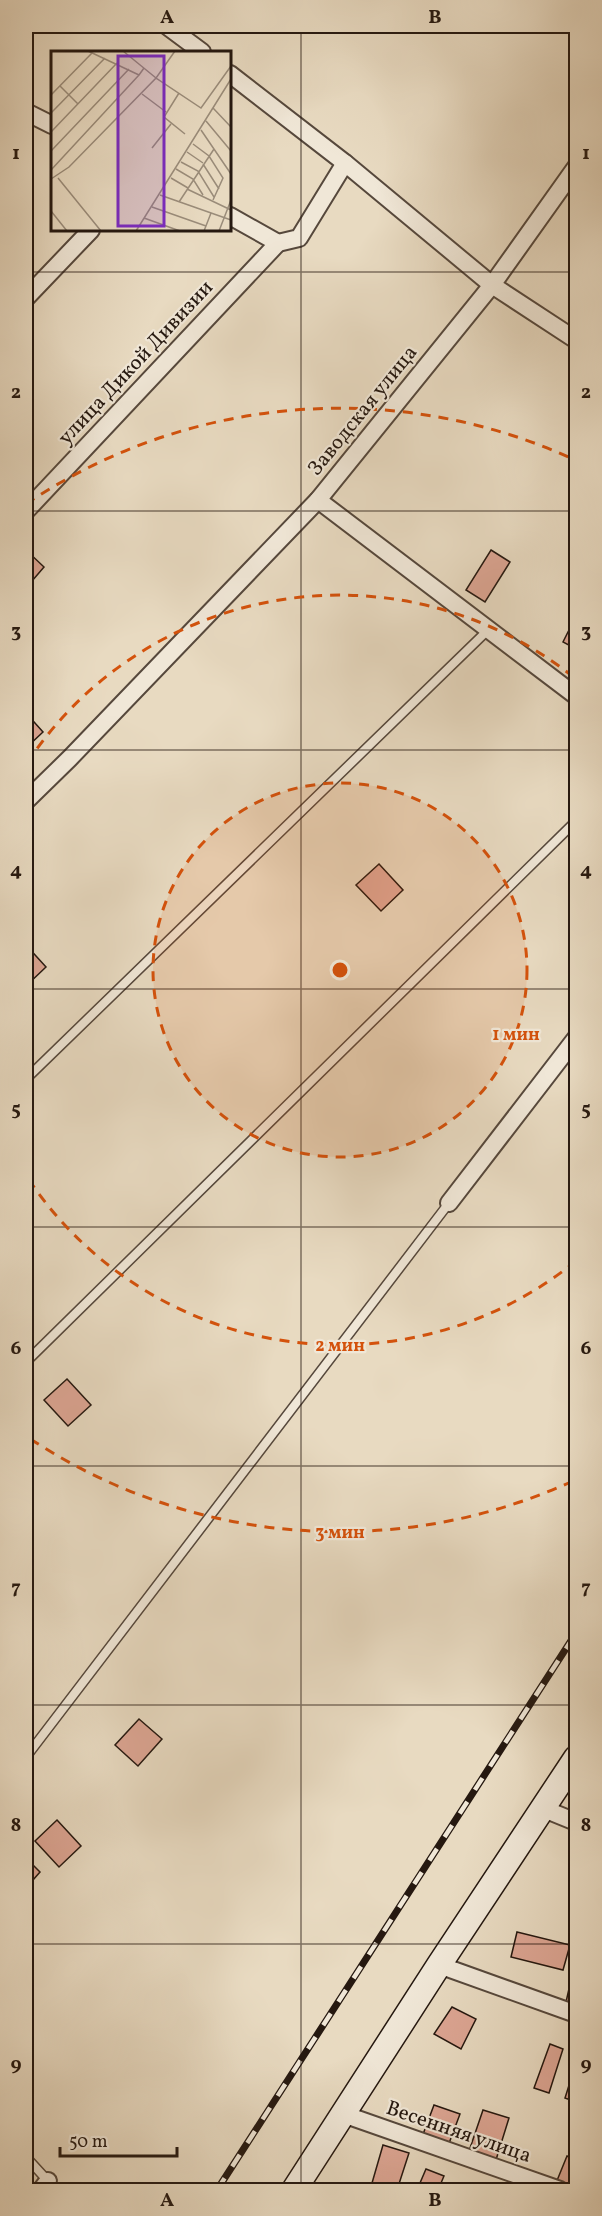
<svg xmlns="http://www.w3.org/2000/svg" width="602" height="2216" font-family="Vollkorn,serif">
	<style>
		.building { fill: #dda694; stroke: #251810; stroke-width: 1.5 }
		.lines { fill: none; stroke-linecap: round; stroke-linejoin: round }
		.lane-casing { stroke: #56483c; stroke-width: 11 }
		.street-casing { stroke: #56483c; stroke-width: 20 }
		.secondary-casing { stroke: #251810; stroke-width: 27 }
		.lane { stroke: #f0e7d7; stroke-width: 8 }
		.street { stroke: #f0e7d7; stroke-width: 16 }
		.secondary { stroke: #f0e7d7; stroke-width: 24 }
		.rail-casing { stroke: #251810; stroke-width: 7 }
		.rail { stroke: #f0e7d7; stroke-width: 4.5; stroke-dasharray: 14; stroke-linecap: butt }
		.grid { fill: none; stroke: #251810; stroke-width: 1.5; stroke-opacity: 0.55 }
		.ring { fill: none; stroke: #d4520c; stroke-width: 3; stroke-dasharray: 10 8 }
		.labels { text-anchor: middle; stroke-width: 4.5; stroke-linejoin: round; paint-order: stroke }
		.street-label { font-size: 21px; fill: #251810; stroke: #f0e7d7 }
		.inset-road { fill: none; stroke: #9a8c7a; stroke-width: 1.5 }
		.view { fill: #7b2cbf; fill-opacity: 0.15; stroke: #7b2cbf; stroke-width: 3 }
		.inset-edge { fill: none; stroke: #251810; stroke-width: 3 }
		.centre { fill: #d4520c; stroke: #f0e7d7; stroke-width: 3 }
		.ring-label { font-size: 18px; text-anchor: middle; font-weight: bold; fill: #d4520c; stroke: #f0e7d7; stroke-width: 4.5; stroke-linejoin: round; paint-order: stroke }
		.neatline { fill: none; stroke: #251810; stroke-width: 2 }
		.grid-label { font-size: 20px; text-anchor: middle; font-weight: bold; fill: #251810 }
	</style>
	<rect width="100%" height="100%" fill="#e8dac1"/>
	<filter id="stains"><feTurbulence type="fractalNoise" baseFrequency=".00333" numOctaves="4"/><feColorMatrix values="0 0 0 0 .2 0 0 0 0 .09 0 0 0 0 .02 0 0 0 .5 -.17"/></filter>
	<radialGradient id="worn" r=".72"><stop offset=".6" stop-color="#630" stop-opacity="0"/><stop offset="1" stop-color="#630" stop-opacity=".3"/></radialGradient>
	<!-- building -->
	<g class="building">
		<path d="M26,550L44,567L26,588Z"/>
		<path d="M491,550L510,562L485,602L466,590Z"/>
		<path d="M576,616V649L563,642Z"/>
		<path d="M26,713L43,732L26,748Z"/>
		<path d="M379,864L403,890L381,911L356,885Z"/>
		<path d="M26,945L46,967L26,986Z"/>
		<path d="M67,1379L91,1405L68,1426L44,1400Z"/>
		<path d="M139,1719L162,1739L138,1766L115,1745Z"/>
		<path d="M57,1820L81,1846L59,1867L35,1841Z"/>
		<path d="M26,1858L40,1872L26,1888Z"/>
		<path d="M517,1932L570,1945L563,1970L511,1957Z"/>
		<path d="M573,1971L576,1972V2006L566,2002Z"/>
		<path d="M452,2007L476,2019L461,2049L434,2034Z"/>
		<path d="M550,2044L563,2049L549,2093L534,2088Z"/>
		<path d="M576,2063V2102L565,2098Z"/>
		<path d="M434,2105L460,2114L448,2146L422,2137Z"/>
		<path d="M483,2110L509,2118L495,2163L468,2154Z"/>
		<path d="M383,2145L409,2153L397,2190H370Z"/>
		<path d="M567,2156L576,2160V2190L556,2183Z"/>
		<path d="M426,2169L444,2176L438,2190H417Z"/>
	</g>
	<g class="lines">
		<defs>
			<g id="lane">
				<path d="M26,1079L488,630"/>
				<path d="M26,1362L576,821"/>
				<path d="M26,1757L449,1203"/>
				<path d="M26,2157L48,2181"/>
			</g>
			<g id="street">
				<path d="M167,26L202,52"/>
				<path d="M26,112L52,125"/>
				<path d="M576,167L492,285L576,340"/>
				<path d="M230,216L278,243L299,238L345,163"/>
				<path d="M26,298L91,230"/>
				<path d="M318,500L576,696"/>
				<path d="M26,511L278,243"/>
				<path d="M26,801L70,758L318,500L492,285L345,163L230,74"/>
				<path d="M449,1203L576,1038"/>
				<path d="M544,1809L576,1822"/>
				<path d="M439,1965L576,2014"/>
				<path d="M343,2114L560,2190"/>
				<path d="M41,2190L48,2181"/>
			</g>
			<path id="secondary" d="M294,2190L439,1965L576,1758"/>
		</defs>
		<!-- lane casing -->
		<use href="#lane" class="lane-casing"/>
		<!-- street casing -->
		<use href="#street" class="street-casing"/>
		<!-- secondary casing -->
		<use href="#secondary" class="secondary-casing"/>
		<!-- lane -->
		<use href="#lane" class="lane"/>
		<!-- street -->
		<use href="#street" class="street"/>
		<!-- secondary -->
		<use href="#secondary" class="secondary"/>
		<defs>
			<path id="rail" d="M217,2190L576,1633"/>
		</defs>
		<!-- rail casing -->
		<use href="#rail" class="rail-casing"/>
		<!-- rail -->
		<use href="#rail" class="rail"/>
	</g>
	<!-- grid -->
	<path class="grid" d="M301,26V2190M26,272H576M26,511H576M26,750H576M26,989H576M26,1227H576M26,1466H576M26,1705H576M26,1944H576"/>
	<!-- distance rings -->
	<circle cx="340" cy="970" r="187" fill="#d4520c" fill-opacity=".12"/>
	<g class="ring">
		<circle cx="340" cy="970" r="187"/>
		<path d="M576 1261A375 375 0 0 1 27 1177M27 763A375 375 0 0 1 576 679"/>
		<path d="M573 1481A562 562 0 0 1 26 1436M26 504A562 562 0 0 1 573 459"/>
	</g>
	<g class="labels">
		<!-- street labels -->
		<g class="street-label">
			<text transform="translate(135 362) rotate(-47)" y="7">улица Дикой Дивизии</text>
			<text transform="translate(362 410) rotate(-51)" y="7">Заводская улица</text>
			<text transform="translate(459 2131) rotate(19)" y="7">Весенняя улица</text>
		</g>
	</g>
	<!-- overview -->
	<g transform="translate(51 51)">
		<rect width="180" height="180" fill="#e8dac1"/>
		<path class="inset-road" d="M37,0L88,24L93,17M124,0L105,27L150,57L180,15M9,35L27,53M128,42L113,66L134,83M91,43L115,61M0,44L41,2M162,57L180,76M0,62L54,7M155,70L180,100M150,79L180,123M0,81L66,12M142,93L158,105L172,127L162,149M101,97L120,73M0,100L78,18M136,101L152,112M130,111L147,120L163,146M152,113L168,138M125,118L142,128L152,144M0,119L88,24M7,127L50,180M120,127L137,137M0,128L18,116L105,27L72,0M136,138L180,159M109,144L180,169M128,151L163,98M101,156L155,175M0,160L16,180M93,167L129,180M85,180L180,28M153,180L160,162M168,180L180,149"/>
		<path class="view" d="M67,5H113V175H67Z"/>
		<rect width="180" height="180" class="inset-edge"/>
	</g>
	<circle cx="340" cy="970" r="9" class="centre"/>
	<g class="ring-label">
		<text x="516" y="1040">1 мин</text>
		<text x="340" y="1351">2 мин</text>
		<text x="340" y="1538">3 мин</text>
	</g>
	<!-- margin -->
	<rect width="602" height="2216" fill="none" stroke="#e8dac1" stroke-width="66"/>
	<!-- scale -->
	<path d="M60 2147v9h117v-9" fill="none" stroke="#251810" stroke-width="3"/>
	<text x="69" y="2147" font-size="18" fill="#251810" stroke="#f0e7d7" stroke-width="4.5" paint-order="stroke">50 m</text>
	<rect x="33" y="33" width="536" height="2150" class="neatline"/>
	<g class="grid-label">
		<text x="167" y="23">A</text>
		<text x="435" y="23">B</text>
		<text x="16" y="159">1</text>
		<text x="586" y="159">1</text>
		<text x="16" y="398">2</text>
		<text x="586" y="398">2</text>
		<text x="16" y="637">3</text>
		<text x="586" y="637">3</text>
		<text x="16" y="876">4</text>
		<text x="586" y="876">4</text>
		<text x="16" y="1115">5</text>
		<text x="586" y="1115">5</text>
		<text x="16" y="1354">6</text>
		<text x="586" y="1354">6</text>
		<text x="16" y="1593">7</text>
		<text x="586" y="1593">7</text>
		<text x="16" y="1831">8</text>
		<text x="586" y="1831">8</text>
		<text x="16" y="2070">9</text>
		<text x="586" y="2070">9</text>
		<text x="167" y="2206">A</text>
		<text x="435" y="2206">B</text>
	</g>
	<rect width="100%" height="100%" filter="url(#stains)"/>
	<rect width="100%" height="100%" fill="url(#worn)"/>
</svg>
